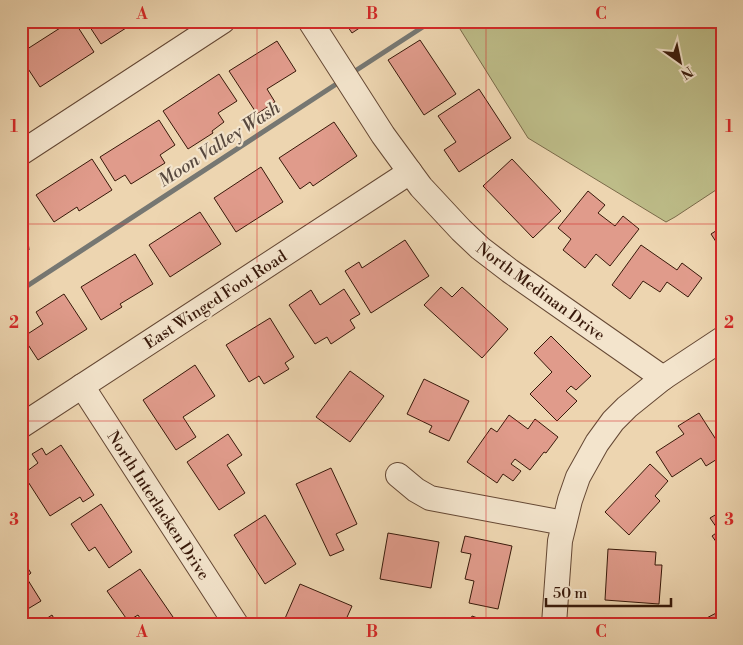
<svg xmlns="http://www.w3.org/2000/svg" width="743" height="645" font-family="'Libre Bodoni',serif">
	<style>
		.green { fill: #bdbc88; stroke: #7a6a49 }
		.lines { fill: none; stroke-linecap: round; stroke-linejoin: round }
		.stream { stroke: #767772; stroke-width: 5 }
		.building { fill: #e09b8b; stroke: #38190a }
		.minor-casing { stroke: #654834; stroke-width: 26 }
		.minor { stroke: #f3e4cc; stroke-width: 24 }
		.grid { fill: none; stroke: #d62828; stroke-width: 1; stroke-opacity: 0.55 }
		.labels { text-anchor: middle; stroke-width: 4.5; stroke-linejoin: round; paint-order: stroke }
		.street-label { font-size: 16px; fill: #38190a; stroke: #f3e4cc }
		.water-label { font-size: 18px; font-style: italic; fill: #57483e; stroke: #f3e4cc }
		.neatline { fill: none; stroke: #d62828; stroke-width: 2 }
		.grid-label { font-size: 16px; text-anchor: middle; font-weight: bold; fill: #d62828 }
	</style>
	<rect width="100%" height="100%" fill="#edd5b0"/>
	<filter id="stains"><feTurbulence type="fractalNoise" baseFrequency=".004" numOctaves="4"/><feColorMatrix values="0 0 0 0 .2 0 0 0 0 .09 0 0 0 0 .02 0 0 0 .5 -.17"/></filter>
	<radialGradient id="worn" r=".72"><stop offset=".6" stop-color="#630" stop-opacity="0"/><stop offset="1" stop-color="#630" stop-opacity=".3"/></radialGradient>
	<!-- green -->
	<path class="green" d="M455,21H722V186L675,217L666,222L528,138Z"/>
	<g class="lines">
		<!-- stream -->
		<g class="stream">
			<path d="M352,73L432,21"/>
			<path d="M21,290L341,81"/>
		</g>
	</g>
	<!-- building -->
	<g class="building">
		<path d="M71,21H74L94,52L40,87L21,58V53Z"/>
		<path d="M86,21H137L101,44Z"/>
		<path d="M344,21H370L352,33Z"/>
		<path d="M420,40L456,94L424,115L388,60Z"/>
		<path d="M277,41L296,71L267,89L275,102L257,114L229,71Z"/>
		<path d="M219,74L237,101L218,113L224,122L212,131L213,133L188,149L163,111Z"/>
		<path d="M479,89L511,138L459,172L444,150L456,142L438,116Z"/>
		<path d="M159,120L175,145L160,155L165,163L131,184L125,175L115,181L100,157Z"/>
		<path d="M334,122L357,156L313,186L310,182L300,189L279,158Z"/>
		<path d="M92,159L112,190L79,211L77,207L54,222L36,195Z"/>
		<path d="M512,159L561,211L533,238L483,186Z"/>
		<path d="M261,167L283,202L236,232L214,198Z"/>
		<path d="M588,191L605,205L598,213L615,226L623,216L639,229L610,266L596,254L585,268L563,250L571,239L558,228Z"/>
		<path d="M21,207H24L29,250L21,251Z"/>
		<path d="M200,212L221,244L170,277L149,245Z"/>
		<path d="M722,227V251L711,234Z"/>
		<path d="M405,240L429,276L371,313L345,271L359,262L362,268Z"/>
		<path d="M641,245L677,270L682,263L702,278L688,297L667,282L660,292L643,281L630,299L612,285Z"/>
		<path d="M135,254L153,284L120,304L122,307L101,320L81,287Z"/>
		<path d="M441,287L452,297L462,287L508,329L482,358L424,305Z"/>
		<path d="M344,289L360,314L350,320L355,328L331,344L327,337L315,344L289,305L311,290L320,305Z"/>
		<path d="M64,294L87,329L38,360L23,337L43,324L36,312Z"/>
		<path d="M270,318L294,357L285,363L289,369L264,384L259,376L249,382L226,345Z"/>
		<path d="M551,336L591,376L576,390L571,386L566,391L577,401L557,421L530,394L552,372L534,353Z"/>
		<path d="M195,365L215,396L183,417L196,437L176,450L143,400Z"/>
		<path d="M350,371L384,396L350,442L316,417Z"/>
		<path d="M424,379L469,401L449,441L429,432L432,426L407,414Z"/>
		<path d="M699,413L722,449V456L706,466L701,458L672,477L656,452L684,434L678,426Z"/>
		<path d="M509,415L528,429L535,419L558,437L546,453L544,452L530,470L515,459L511,464L521,471L513,481L503,474L497,483L467,462L491,428L497,432Z"/>
		<path d="M228,434L242,455L227,465L245,493L219,510L187,462Z"/>
		<path d="M61,445L94,495L83,502L80,497L50,516L23,474L38,463L32,454L42,448L46,455Z"/>
		<path d="M650,464L668,481L655,496L660,501L629,535L605,512Z"/>
		<path d="M331,468L357,524L336,534L344,550L330,556L296,484Z"/>
		<path d="M101,504L132,552L109,568L95,547L89,551L71,524Z"/>
		<path d="M722,511V550L712,536L719,531L710,518Z"/>
		<path d="M265,515L296,564L265,584L234,535Z"/>
		<path d="M388,533L439,542L431,588L380,579Z"/>
		<path d="M465,536L512,546L498,609L469,603L474,581L465,579L471,554L461,552Z"/>
		<path d="M608,549L656,552L655,565H662L659,604L605,600Z"/>
		<path d="M21,558L31,573L26,577L41,601L21,613Z"/>
		<path d="M140,569L173,617L163,624H144L138,615L128,621L107,591Z"/>
		<path d="M300,584L352,606L344,624H286L283,623Z"/>
		<path d="M722,610V624H697V623Z"/>
		<path d="M52,615L57,624H38Z"/>
		<path d="M472,616L494,624H469Z"/>
	</g>
	<g class="lines">
		<defs>
			<g id="minor">
				<path d="M310,21L383,135L410,172L421,187L461,230L480,248L510,271L663,378"/>
				<path d="M21,153L223,21"/>
				<path d="M82,386L236,624"/>
				<path d="M21,426L410,172"/>
				<path d="M398,475L416,490L430,498L564,523"/>
				<path d="M554,624L560,541L570,500L578,477L597,443L613,421L627,407L663,378L722,339"/>
			</g>
		</defs>
		<!-- minor casing -->
		<use href="#minor" class="minor-casing"/>
		<!-- minor -->
		<use href="#minor" class="minor"/>
	</g>
	<!-- grid -->
	<path class="grid" d="M257,21V624M486,21V624M21,224H722M21,421H722"/>
	<g class="labels">
		<!-- street labels -->
		<g class="street-label">
			<text transform="translate(541 291) rotate(36)" y="6">North Medinan Drive</text>
			<text transform="translate(215 299) rotate(-33)" y="6">East Winged Foot Road</text>
			<text transform="translate(159 505) rotate(57)" y="6">North Interlacken Drive</text>
		</g>
		<!-- water labels -->
		<g class="water-label">
			<text transform="translate(219 144) rotate(-33)" y="6">Moon Valley Wash</text>
		</g>
	</g>
	<!-- margin -->
	<rect width="743" height="645" fill="none" stroke="#edd5b0" stroke-width="55"/>
	<!-- north arrow -->
	<g transform="translate(680 62) rotate(147)" stroke="#f3e4cc" stroke-width="4" paint-order="stroke">
	<path d="M0-4L9 19L0 12L-9 19Z" fill="#38190a"/>
	<text y="-8" font-size="14" font-weight="bold" text-anchor="middle" fill="#38190a">N</text>
	</g>
	<!-- scale -->
	<path d="M546 598v8h125v-8" fill="none" stroke="#38190a" stroke-width="2.5"/>
	<text x="553" y="598" font-size="15" fill="#38190a" stroke="#f3e4cc" stroke-width="4" paint-order="stroke">50 m</text>
	<rect x="28" y="28" width="688" height="590" class="neatline"/>
	<g class="grid-label">
		<text x="142" y="19">A</text>
		<text x="372" y="19">B</text>
		<text x="601" y="19">C</text>
		<text x="14" y="132">1</text>
		<text x="729" y="132">1</text>
		<text x="14" y="328">2</text>
		<text x="729" y="328">2</text>
		<text x="14" y="525">3</text>
		<text x="729" y="525">3</text>
		<text x="142" y="637">A</text>
		<text x="372" y="637">B</text>
		<text x="601" y="637">C</text>
	</g>
	<rect width="100%" height="100%" filter="url(#stains)"/>
	<rect width="100%" height="100%" fill="url(#worn)"/>
</svg>
